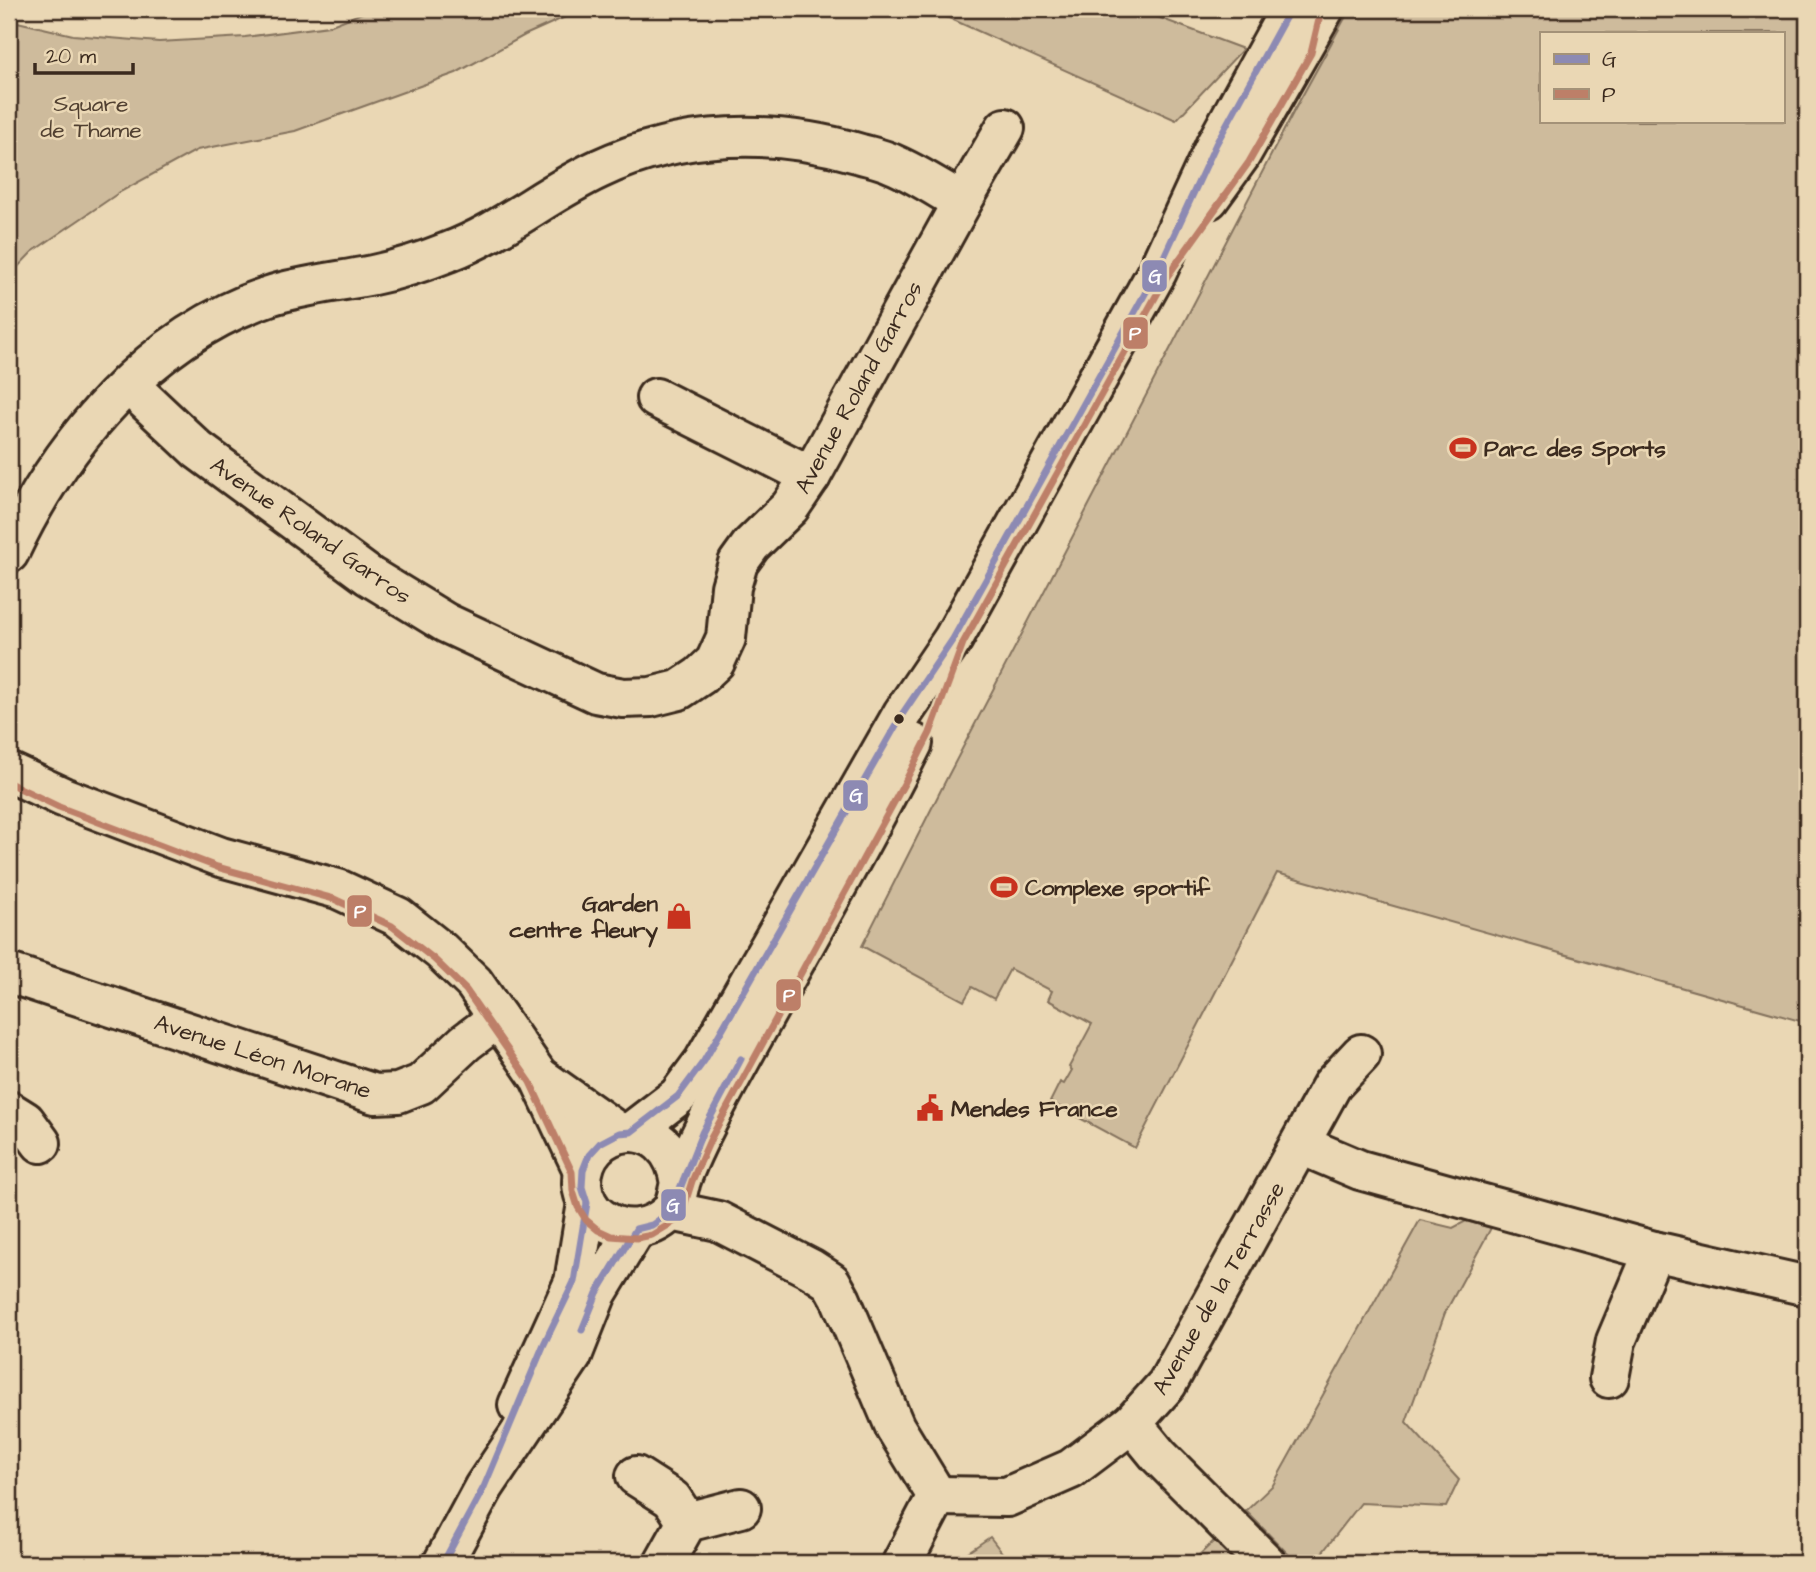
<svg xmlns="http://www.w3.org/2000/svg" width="1816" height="1572" font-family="'Architects Daughter',sans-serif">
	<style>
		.green { fill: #cebb9c; stroke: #84725d; stroke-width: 2; fill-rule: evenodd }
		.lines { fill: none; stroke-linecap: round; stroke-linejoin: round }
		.minor-casing { stroke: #3b2a1e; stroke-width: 44 }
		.major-casing { stroke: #3b2a1e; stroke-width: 44 }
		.minor { stroke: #ead7b4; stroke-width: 38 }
		.major { stroke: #ead7b4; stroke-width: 38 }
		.bus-1-casing { stroke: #ead7b4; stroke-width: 12 }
		.bus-2-casing { stroke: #ead7b4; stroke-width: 12 }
		.bus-1 { stroke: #8d8ab3; stroke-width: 7 }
		.bus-2 { stroke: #bd7f68; stroke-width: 7 }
		.bus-dot { fill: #3b2a1e; stroke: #ead7b4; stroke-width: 2.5 }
		.labels { text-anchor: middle; stroke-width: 5; stroke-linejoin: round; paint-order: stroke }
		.park-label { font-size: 23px; fill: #514031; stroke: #ead7b4 }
		.street-label { font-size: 23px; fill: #3b2a1e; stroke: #ead7b4 }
		.poi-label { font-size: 23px; font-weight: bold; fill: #3b2a1e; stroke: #ead7b4; text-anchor: start }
		.line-badge { stroke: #ead7b4; stroke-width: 2.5 }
		.badge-label { font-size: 19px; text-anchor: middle; font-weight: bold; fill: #fff }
	</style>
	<rect width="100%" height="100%" fill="#ead7b4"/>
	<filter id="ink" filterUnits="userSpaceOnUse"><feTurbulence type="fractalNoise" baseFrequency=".0143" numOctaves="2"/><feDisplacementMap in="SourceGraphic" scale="14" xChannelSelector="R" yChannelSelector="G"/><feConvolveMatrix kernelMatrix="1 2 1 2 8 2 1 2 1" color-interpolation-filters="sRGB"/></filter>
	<g filter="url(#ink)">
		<!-- green -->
		<g class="green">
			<path d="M372,9H583L525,35L456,73L295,131L197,150L120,192L32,252L9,276V20L73,35L159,42L245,37L329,26Z"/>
			<path d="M929,9H1136L1243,49L1176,120Z"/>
			<path d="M1350,9H1807V1023L1277,873L1135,1148L1050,1102L1060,1082L1064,1084L1072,1070L1069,1067L1092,1024L1048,1000L1052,991L1010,969L994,999L972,987L964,1001L862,946L948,776L1295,109ZM1541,33H1783V121H1541Z"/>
			<path d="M1420,1220L1453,1228L1466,1221L1491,1228L1445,1313L1406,1422L1459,1480L1446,1507L1361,1503L1314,1563H1297L1246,1511L1273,1485Z"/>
			<path d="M990,1537L1010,1563H952Z"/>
			<path d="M1216,1539L1240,1563H1191Z"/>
		</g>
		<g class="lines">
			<defs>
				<g id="minor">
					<path d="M128,384L198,450L369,576L446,623L596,693L623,698L651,697L679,690L700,676L715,662L726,638L731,587L738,563L751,545L790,507L811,476L962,202L1005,128"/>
					<path d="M656,398L811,476"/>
					<path d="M9,553C61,442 150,336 269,296C302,285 338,282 373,275C398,270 423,262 448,252C502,232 547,193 599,169C682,130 774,128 861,154C872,157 883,159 893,164C917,174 939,189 962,202"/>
					<path d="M9,772L63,797L221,857L338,889L398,917L441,951L474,983L539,1077L583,1170"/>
					<path d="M9,973L375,1094L398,1093L421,1084L466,1042L498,1018"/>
					<path d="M541,1078L619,1133"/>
					<path d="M9,1111L25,1121L41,1143"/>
					<path d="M1301,1145L1360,1170L1654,1251L1803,1285"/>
					<path d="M671,1211L718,1221L811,1269L831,1282L841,1300L895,1427L937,1496L902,1563"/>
					<path d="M1609,1378L1616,1341L1654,1251"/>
					<path d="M1132,1423L1159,1456L1266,1563"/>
					<path d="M636,1476L672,1499L687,1522"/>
					<path d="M937,1496L1007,1497L1071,1469L1132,1423L1167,1384L1332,1085L1361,1054"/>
					<path d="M664,1563L687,1522L741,1508"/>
				</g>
				<g id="major">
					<path d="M1209,199L1240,156L1324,9"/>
					<path d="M631,1132L678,1096L704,1061L903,713L953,639L1157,272L1216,144L1290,9"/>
					<path d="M680,1184C670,1108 581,1122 582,1184C583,1197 590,1212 602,1219C623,1234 650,1231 669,1213C677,1205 677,1193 680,1183C688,1159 701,1134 713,1111C778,987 851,868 913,743"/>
					<path d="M518,1405L574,1282L587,1203"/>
					<path d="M443,1563L484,1487L572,1356L597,1293L636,1229"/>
				</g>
			</defs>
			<!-- minor casing -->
			<use href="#minor" class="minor-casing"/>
			<!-- major casing -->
			<use href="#major" class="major-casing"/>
			<!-- minor -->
			<use href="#minor" class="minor"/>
			<!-- major -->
			<use href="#major" class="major"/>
			<defs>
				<g id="bus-1">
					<path d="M582,1330L597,1293L636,1229L652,1225L671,1211L702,1133L741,1059"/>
					<path d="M443,1563L484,1487L544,1344L574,1282L587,1203L582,1187L583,1170L589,1155L600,1143L619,1133L631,1132L678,1096L704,1061L903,713L953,639L1157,272L1216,144L1290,9"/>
				</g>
				<path id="bus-2" d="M9,783L59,807L217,867L334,899L392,926L434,959L466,990L530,1082L572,1172L573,1191L578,1207L586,1220L598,1230L611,1236L637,1238L652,1235L675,1221L683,1210L692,1181L711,1138L905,782L930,733L963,643L1166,278L1249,162L1311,53L1321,11"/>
			</defs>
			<!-- bus-1 casing -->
			<use href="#bus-1" class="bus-1-casing"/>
			<!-- bus-2 casing -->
			<use href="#bus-2" class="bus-2-casing"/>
			<!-- bus-1 -->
			<use href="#bus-1" class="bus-1"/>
			<!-- bus-2 -->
			<use href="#bus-2" class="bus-2"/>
		</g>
	</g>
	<!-- icons -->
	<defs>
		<symbol id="stadium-bare" viewBox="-9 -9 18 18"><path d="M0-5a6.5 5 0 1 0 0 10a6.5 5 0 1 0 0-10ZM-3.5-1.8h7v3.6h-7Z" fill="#c8321e" stroke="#ead7b4" stroke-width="2.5" paint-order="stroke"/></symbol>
		<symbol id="shop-bare" viewBox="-9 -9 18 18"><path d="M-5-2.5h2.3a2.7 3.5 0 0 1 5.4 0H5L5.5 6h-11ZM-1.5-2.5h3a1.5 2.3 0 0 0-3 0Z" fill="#c8321e" stroke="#ead7b4" stroke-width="2.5" paint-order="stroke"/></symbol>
		<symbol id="civic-bare" viewBox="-9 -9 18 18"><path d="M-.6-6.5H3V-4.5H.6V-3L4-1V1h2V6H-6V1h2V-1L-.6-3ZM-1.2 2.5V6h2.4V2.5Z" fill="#c8321e" stroke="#ead7b4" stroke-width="2.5" paint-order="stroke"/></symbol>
	</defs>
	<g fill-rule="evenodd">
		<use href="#stadium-bare" x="1444" y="429" width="38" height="38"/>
		<use href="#stadium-bare" x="985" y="868" width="38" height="38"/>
		<use href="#shop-bare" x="660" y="897" width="38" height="38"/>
		<use href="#civic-bare" x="911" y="1089" width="38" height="38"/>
	</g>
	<!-- markers -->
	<circle class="bus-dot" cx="899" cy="719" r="6"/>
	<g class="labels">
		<!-- park labels -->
		<g class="park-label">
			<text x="91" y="111">Square<tspan x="91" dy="26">de Thame</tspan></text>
		</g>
		<!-- street labels -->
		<g class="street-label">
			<text transform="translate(858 387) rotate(-61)" y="8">Avenue Roland Garros</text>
			<text transform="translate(311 530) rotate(35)" y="8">Avenue Roland Garros</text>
			<text transform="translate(263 1056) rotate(18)" y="8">Avenue Léon Morane</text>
			<text transform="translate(1218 1288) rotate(-60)" y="8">Avenue de la Terrasse</text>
		</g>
		<!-- poi labels -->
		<g class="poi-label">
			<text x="1484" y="456">Parc des Sports</text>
			<text x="1025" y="895">Complexe sportif</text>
			<text x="658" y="911" text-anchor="end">Garden<tspan x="658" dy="26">centre fleury</tspan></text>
			<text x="951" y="1116">Mendes France</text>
		</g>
	</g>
	<g class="line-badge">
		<rect x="1141" y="259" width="27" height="34" rx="7" fill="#8d8ab3"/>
		<rect x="1122" y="316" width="27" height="34" rx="7" fill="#bd7f68"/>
		<rect x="842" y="779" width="27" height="33" rx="7" fill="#8d8ab3"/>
		<rect x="346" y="894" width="27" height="34" rx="7" fill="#bd7f68"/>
		<rect x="775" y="978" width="27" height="34" rx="7" fill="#bd7f68"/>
		<rect x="660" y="1188" width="27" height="34" rx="7" fill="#8d8ab3"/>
	</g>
	<g class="badge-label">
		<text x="1155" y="283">G</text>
		<text x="1135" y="340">P</text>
		<text x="856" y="802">G</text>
		<text x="360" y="918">P</text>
		<text x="789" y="1002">P</text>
		<text x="673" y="1212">G</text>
	</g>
	<!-- margin -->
	<rect width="1816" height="1572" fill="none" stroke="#ead7b4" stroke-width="35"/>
	<rect x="18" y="18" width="1781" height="1537" fill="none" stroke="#3b2a1e" stroke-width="2.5" filter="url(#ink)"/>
	<!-- legend -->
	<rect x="1540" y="32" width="245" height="91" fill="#ead7b4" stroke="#a49278" stroke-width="2"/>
	<rect x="1554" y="54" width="35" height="10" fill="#8d8ab3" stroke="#a49278" stroke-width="2"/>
	<text x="1602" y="66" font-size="21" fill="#3b2a1e">G</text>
	<rect x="1554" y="89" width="35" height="10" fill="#bd7f68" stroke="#a49278" stroke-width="2"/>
	<text x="1602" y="102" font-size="21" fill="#3b2a1e">P</text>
	<!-- scale -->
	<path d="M35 63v10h98v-10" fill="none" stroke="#3b2a1e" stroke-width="3.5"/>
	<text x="46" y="63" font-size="21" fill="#3b2a1e" stroke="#ead7b4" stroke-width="5" paint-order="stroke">20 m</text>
</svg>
